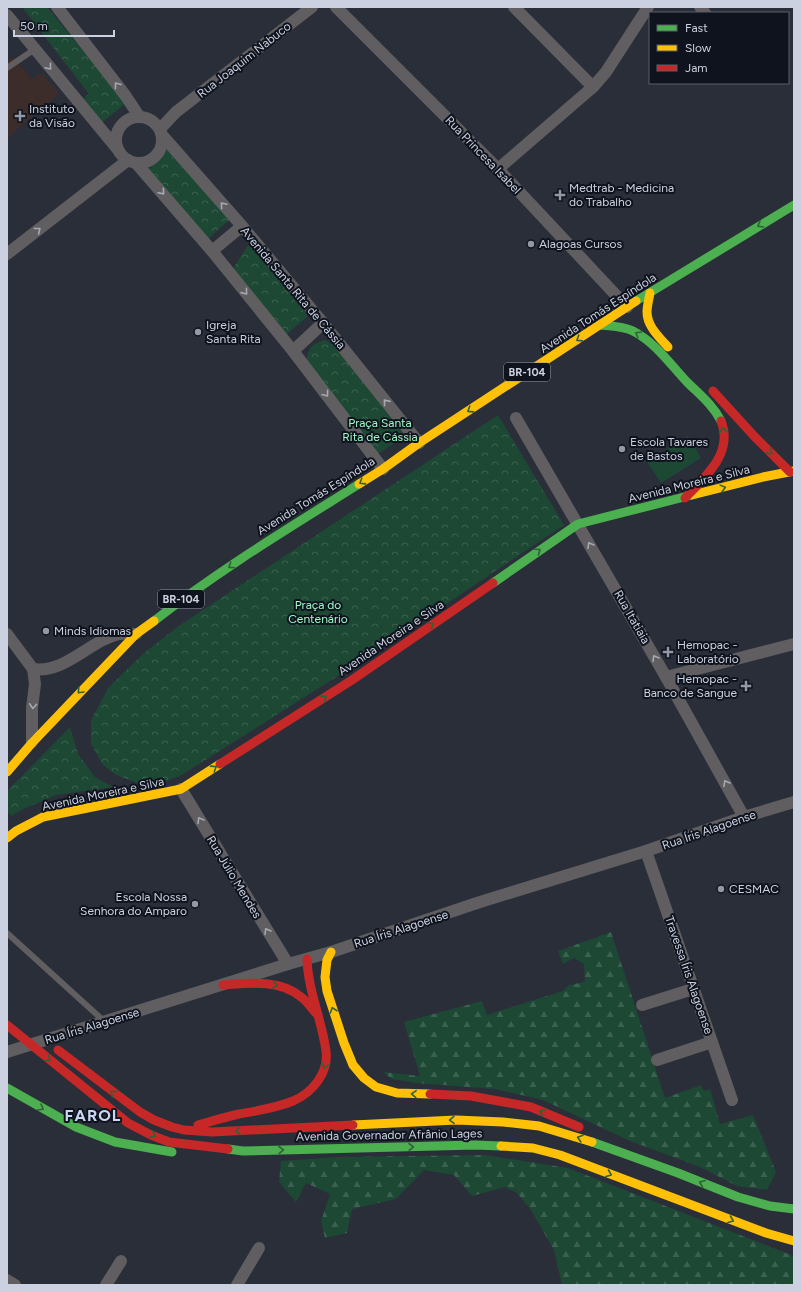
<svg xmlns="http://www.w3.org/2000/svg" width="801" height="1292" font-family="Figtree,sans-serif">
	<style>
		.medical { fill: #3d2d2a }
		.grass { fill: #1c4834 }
		.forest { fill: url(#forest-firs) }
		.park { fill: url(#park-crowns) }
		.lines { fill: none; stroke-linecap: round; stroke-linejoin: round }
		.lane { stroke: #605e60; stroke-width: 6 }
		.street { stroke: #605e60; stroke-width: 12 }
		.fast { stroke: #4caf50; stroke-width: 9 }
		.slow { stroke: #ffc107; stroke-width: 9 }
		.jam { stroke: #c62828; stroke-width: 9 }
		.oneway { stroke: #a6a9b3 }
		.oneway2 { stroke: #2e6136 }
		.poi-dot { fill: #9298a6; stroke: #0f131d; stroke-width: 1.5 }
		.labels { text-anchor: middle; stroke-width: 4; stroke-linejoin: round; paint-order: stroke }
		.shield { fill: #0f131d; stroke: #9398a6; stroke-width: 1 }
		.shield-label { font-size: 11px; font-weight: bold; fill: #cbd1e0 }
		.street-label { font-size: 12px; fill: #cbd1e0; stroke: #0f131d }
		.poi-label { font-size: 12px; fill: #cbd1e0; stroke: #0f131d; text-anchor: start }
		.park-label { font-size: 12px; fill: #9dfac6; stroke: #0f131d }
		.district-label { font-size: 16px; font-weight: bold; letter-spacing: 1px; fill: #cbd6f3; stroke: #0f131d }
	</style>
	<defs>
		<pattern id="forest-firs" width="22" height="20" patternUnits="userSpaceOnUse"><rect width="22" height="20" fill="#1c4834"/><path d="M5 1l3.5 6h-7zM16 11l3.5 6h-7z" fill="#3c6151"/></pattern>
		<pattern id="park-crowns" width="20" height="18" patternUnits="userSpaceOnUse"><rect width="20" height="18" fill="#1c4834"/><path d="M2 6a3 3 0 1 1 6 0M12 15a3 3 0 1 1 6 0" fill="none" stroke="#3c6151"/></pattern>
	</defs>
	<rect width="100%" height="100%" fill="#292e39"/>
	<!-- medical -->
	<path class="medical" d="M14,58L32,79L42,73L59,94L7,138V59Z"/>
	<!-- grass -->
	<path class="grass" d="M688,436L701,458L661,483L647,462Z"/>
	<!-- forest -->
	<g class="forest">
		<path d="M611,932L665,1098L701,1085L704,1091L710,1089L720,1124L753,1115L776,1172L767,1190L737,1186L700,1167L630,1141L543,1100L495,1089L416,1083L392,1079L383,1072L420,1076L404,1022L482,1001L487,1015L563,991L569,985L585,982L584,964L574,958L563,964L558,951Z"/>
		<path d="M485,1155L568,1168L794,1256V1285H562L554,1250L531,1210L517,1193L505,1187L472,1196L454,1175L424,1170L396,1199L352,1209L347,1233L325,1238L321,1221L330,1194L306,1183L296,1202L279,1182L281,1161L336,1157Z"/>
	</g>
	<!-- park -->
	<g class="park">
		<path d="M22,7H47L126,103L100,124L80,101L89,94Z"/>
		<path d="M168,146L230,219L207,240L148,171Z"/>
		<path d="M249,244L308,316L287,334L232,270Z"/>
		<path d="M324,340L333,344L406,435L378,454L306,362C308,348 311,345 324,340Z"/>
		<path d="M498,415L564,525L349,669L180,776L160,783H138L116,775L103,765L91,744V720L109,687L144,653L180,625Z"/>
		<path d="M70,727L78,754L95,777L113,787L56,795L23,809L11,816L7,812V791Z"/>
	</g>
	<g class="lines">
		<!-- lane -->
		<g class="lane">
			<path d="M7,68L35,49"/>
			<path d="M7,933L105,1022"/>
		</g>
		<!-- street -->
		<g class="street">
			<path d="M57,7L125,95L139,116"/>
			<path d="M336,7L498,169L627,307"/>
			<path d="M514,7L593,87"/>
			<path d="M700,7L705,13"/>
			<path d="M7,15L119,151"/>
			<circle cx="139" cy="140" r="23"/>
			<path d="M160,129L176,112L312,7"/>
			<path d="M162,135L242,226L323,323L419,443"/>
			<path d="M136,163L212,251L293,351L383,469"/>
			<path d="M498,169L593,87L606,72L648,7"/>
			<path d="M212,251L242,226"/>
			<path d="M7,254L128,160"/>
			<path d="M293,351L323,323"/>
			<path d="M516,418L666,677L744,817"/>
			<path d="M7,634L33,669L35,684L32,708V742"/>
			<path d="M33,669C59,673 81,651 103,640C108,638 115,634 120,634C125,633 131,634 136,634"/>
			<path d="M666,677L794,644"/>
			<path d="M181,789L288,964"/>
			<path d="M646,851L732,1100"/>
			<path d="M642,1005L693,989"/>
			<path d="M7,1052L288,964L331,952L480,902L646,851L744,817L794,802"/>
			<path d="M657,1060L712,1042"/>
			<path d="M7,1280L15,1285"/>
			<path d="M106,1285L121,1261"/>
			<path d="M237,1285L259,1248"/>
		</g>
		<!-- fast -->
		<g class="fast">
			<path d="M636,301L794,205"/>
			<path d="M600,325C611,326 623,326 633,331C656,343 670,364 687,382C699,394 713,405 721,421"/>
			<path d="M493,583L578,524L692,495"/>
			<path d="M154,621C219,570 289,528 359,484"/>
			<path d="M7,1088L76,1127L115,1142L172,1152"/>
			<path d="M592,1142L678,1173L738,1197L770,1206L794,1209"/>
			<path d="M228,1149L243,1151L475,1145L501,1146"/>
		</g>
		<!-- slow -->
		<g class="slow">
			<path d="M650,293C649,299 647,306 647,312C647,326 659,337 668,347"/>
			<path d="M359,484L383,469L419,443L636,301"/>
			<path d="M692,495L763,477L794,471"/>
			<path d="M7,772L32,743L136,634L154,621"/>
			<path d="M7,838L16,831L43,817L181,789L220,764"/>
			<path d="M331,952L327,960L325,977L327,991L344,1043L353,1065L364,1078L376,1087L397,1093L430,1094"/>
			<path d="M353,1125L456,1120L503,1122L539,1126L592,1142"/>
			<path d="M501,1146L533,1148L560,1155L766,1233L794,1241"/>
		</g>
		<!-- jam -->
		<g class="jam">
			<path d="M713,391L754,436L790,472"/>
			<path d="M685,498C705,477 734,453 721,421"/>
			<path d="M220,764L352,680L493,583"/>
			<path d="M223,985C249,983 280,979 301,997C307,1001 311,1008 316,1013"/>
			<path d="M7,1025L128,1123L151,1135L169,1142L228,1149"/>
			<path d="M58,1050L140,1112L154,1120L172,1127L184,1130L212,1132L353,1125"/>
			<path d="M430,1094L471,1096L531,1107L579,1127"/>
			<path d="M198,1125C212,1121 225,1117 239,1114C257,1111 276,1108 293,1101C312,1093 329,1073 326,1051C322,1020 308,991 307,959"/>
		</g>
	</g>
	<!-- one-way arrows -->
	<defs><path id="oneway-chevron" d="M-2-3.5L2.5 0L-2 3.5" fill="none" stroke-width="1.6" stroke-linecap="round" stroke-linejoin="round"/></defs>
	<g class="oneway">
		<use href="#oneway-chevron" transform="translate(49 67) rotate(50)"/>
		<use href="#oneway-chevron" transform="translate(117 85) rotate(-127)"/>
		<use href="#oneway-chevron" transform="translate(162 192) rotate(49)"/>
		<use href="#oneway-chevron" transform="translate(223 205) rotate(-131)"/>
		<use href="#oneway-chevron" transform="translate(38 230) rotate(-38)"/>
		<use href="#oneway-chevron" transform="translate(245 292) rotate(51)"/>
		<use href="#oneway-chevron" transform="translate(326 394) rotate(53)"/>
		<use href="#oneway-chevron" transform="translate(386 402) rotate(-129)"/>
		<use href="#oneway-chevron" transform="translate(590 545) rotate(-120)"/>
		<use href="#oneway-chevron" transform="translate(655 658) rotate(-120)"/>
		<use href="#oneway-chevron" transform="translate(33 706) rotate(94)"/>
		<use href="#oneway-chevron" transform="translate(726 783) rotate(-119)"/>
		<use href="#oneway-chevron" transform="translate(200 820) rotate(-121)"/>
		<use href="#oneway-chevron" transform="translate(267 931) rotate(-121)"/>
	</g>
	<g class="oneway2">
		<use href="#oneway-chevron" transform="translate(760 225) rotate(150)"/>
		<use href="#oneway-chevron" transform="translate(638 334) rotate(-149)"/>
		<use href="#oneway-chevron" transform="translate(579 339) rotate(147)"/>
		<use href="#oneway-chevron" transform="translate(470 410) rotate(147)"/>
		<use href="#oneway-chevron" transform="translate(723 430) rotate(-101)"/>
		<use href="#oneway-chevron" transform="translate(770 452) rotate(44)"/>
		<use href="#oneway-chevron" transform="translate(362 482) rotate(148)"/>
		<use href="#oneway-chevron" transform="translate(723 488) rotate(-15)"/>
		<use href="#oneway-chevron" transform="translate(538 551) rotate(-35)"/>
		<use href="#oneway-chevron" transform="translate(231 566) rotate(146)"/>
		<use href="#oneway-chevron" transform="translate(431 625) rotate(-35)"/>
		<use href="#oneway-chevron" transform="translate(80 691) rotate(133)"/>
		<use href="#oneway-chevron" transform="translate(324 698) rotate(-33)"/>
		<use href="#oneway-chevron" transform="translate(214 768) rotate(-33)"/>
		<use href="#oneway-chevron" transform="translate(275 985) rotate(9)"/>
		<use href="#oneway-chevron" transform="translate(333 1010) rotate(-109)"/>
		<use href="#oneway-chevron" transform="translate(48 1059) rotate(39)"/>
		<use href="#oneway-chevron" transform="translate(325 1066) rotate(105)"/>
		<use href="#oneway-chevron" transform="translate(113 1093) rotate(-143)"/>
		<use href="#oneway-chevron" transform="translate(414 1094) rotate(-177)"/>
		<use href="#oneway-chevron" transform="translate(41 1108) rotate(30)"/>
		<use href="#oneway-chevron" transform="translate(542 1112) rotate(-158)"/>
		<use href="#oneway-chevron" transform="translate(452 1120) rotate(178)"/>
		<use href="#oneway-chevron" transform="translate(238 1131) rotate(178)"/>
		<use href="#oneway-chevron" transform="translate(153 1135) rotate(24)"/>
		<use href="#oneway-chevron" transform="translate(580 1138) rotate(-163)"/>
		<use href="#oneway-chevron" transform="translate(411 1147) rotate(-1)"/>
		<use href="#oneway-chevron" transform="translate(281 1150) rotate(-1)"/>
		<use href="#oneway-chevron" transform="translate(609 1174) rotate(21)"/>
		<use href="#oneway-chevron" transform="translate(702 1183) rotate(-158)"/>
		<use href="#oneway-chevron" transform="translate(731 1220) rotate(21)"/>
	</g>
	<!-- markers -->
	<g class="poi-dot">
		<path d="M18 110h4v4h4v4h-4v4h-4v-4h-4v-4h4z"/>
		<path d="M558 189h4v4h4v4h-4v4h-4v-4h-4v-4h4z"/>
		<circle cx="531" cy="244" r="4"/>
		<circle cx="198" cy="332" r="4"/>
		<circle cx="622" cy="449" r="4"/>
		<circle cx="46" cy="631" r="4"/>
		<path d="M666 646h4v4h4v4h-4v4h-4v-4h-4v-4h4z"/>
		<path d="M744 680h4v4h4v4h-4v4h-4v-4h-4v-4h4z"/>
		<circle cx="721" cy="889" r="4"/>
		<circle cx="195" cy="904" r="4"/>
	</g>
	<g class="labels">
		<!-- shield labels -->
		<g class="shield">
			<rect x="504" y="363" width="46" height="18" rx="3"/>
			<rect x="158" y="590" width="46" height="18" rx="3"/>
		</g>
		<g class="shield-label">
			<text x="527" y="376">BR-104</text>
			<text x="181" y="603">BR-104</text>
		</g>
		<!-- street labels -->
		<g class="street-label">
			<text transform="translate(244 60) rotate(-38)" y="4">Rua Joaquim Nabuco</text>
			<text transform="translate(483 155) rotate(46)" y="4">Rua Princesa Isabel</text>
			<text transform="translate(293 288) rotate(50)" y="4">Avenida Santa Rita de Cássia</text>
			<text transform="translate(598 313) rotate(-33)" y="4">Avenida Tomás Espíndola</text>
			<text transform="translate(689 484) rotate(-14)" y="4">Avenida Moreira e Silva</text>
			<text transform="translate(316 496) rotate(-32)" y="4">Avenida Tomás Espíndola</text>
			<text transform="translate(632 617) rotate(60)" y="4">Rua Itatiaia</text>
			<text transform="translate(391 638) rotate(-34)" y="4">Avenida Moreira e Silva</text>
			<text transform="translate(103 794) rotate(-12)" y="4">Avenida Moreira e Silva</text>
			<text transform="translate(709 830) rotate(-19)" y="4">Rua Íris Alagoense</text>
			<text transform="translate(234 877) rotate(59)" y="4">Rua Júlio Mendes</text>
			<text transform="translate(401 929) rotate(-18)" y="4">Rua Íris Alagoense</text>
			<text transform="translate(689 975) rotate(71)" y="4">Travessa Íris Alagoense</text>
			<text transform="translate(92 1026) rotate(-17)" y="4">Rua Íris Alagoense</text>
			<text transform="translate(389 1135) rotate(-1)" y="4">Avenida Governador Afrânio Lages</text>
		</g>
		<!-- poi labels -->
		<g class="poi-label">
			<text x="29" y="113">Instituto<tspan x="29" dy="14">da Visão</tspan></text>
			<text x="569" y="192">Medtrab - Medicina<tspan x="569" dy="14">do Trabalho</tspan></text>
			<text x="539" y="248">Alagoas Cursos</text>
			<text x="206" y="329">Igreja<tspan x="206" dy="14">Santa Rita</tspan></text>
			<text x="630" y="446">Escola Tavares<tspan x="630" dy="14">de Bastos</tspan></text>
			<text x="54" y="635">Minds Idiomas</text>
			<text x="677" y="649">Hemopac -<tspan x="677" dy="14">Laboratório</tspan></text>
			<text x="737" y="683" text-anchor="end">Hemopac -<tspan x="737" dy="14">Banco de Sangue</tspan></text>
			<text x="729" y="893">CESMAC</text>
			<text x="187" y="901" text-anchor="end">Escola Nossa<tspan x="187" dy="14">Senhora do Amparo</tspan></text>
		</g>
		<!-- park labels -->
		<g class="park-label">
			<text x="380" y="427">Praça Santa<tspan x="380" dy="14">Rita de Cássia</tspan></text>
			<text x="318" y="609">Praça do<tspan x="318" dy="14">Centenário</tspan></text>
		</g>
		<!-- district labels -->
		<g class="district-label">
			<text x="93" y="1121">FAROL</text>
		</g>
	</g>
	<!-- border -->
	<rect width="801" height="1292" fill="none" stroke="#cbd1e0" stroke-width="16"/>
	<!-- legend -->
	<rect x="649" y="12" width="140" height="72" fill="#0f131d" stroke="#5a5f6b"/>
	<rect x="657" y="25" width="20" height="6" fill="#4caf50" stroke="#5a5f6b"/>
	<text x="685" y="32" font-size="12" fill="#cbd1e0">Fast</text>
	<rect x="657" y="45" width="20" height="6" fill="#ffc107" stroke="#5a5f6b"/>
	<text x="685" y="52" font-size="12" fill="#cbd1e0">Slow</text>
	<rect x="657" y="65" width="20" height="6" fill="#c62828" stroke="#5a5f6b"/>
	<text x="685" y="72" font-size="12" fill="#cbd1e0">Jam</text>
	<!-- scale -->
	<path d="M14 30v6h100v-6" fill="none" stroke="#cbd1e0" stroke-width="2"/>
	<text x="20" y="30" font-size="12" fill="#cbd1e0" stroke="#0f131d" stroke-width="3" paint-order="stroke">50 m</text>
</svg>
